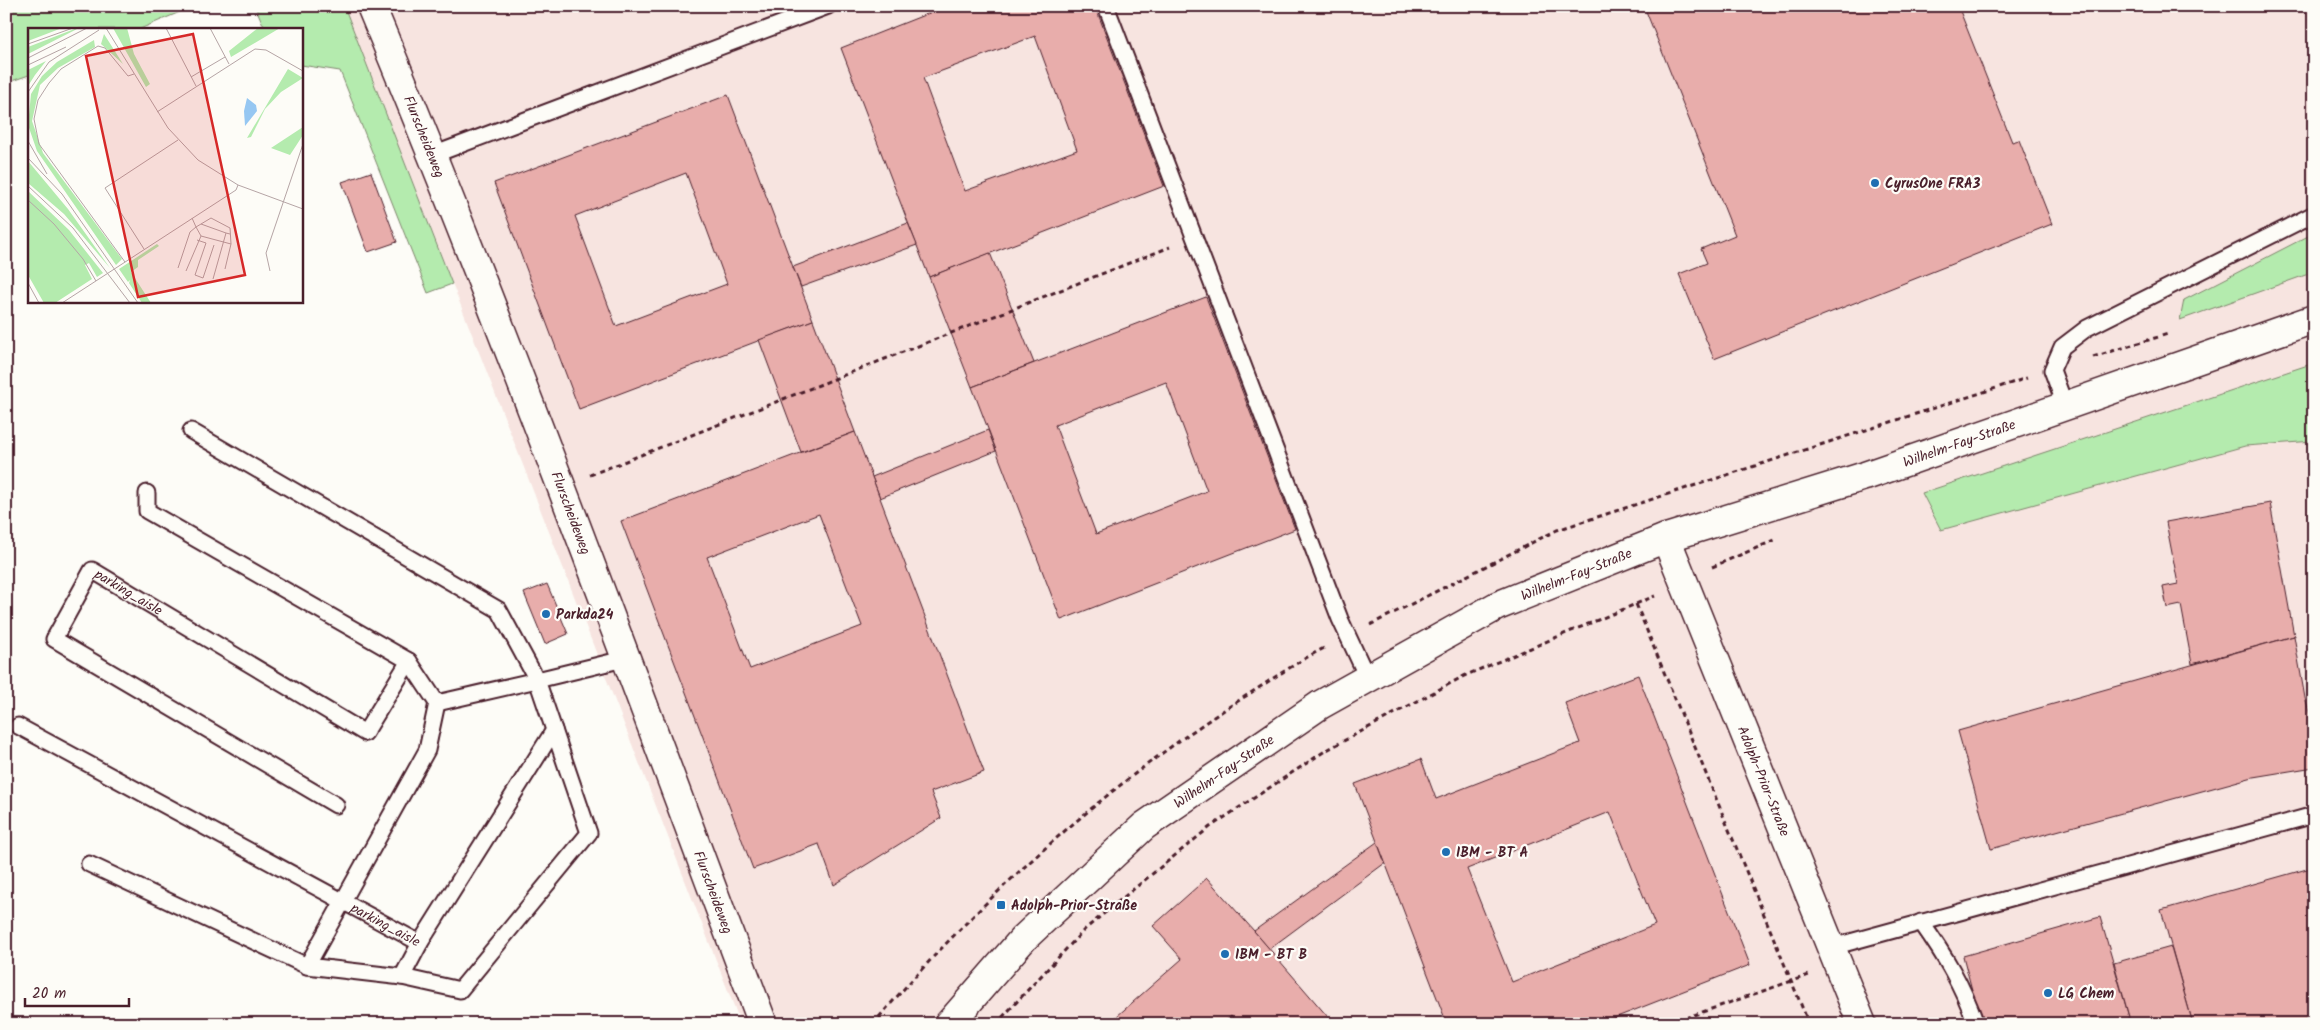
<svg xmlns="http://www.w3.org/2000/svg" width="2320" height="1030" font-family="Kalam,sans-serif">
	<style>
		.built { fill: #f7e4e0 }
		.green { fill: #b4ebae; stroke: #7f856c }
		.building { fill: #e8adab; stroke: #4a1f2b; fill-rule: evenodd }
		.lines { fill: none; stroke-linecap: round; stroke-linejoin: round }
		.service-casing { stroke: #4a1f2b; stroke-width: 19 }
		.minor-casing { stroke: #4a1f2b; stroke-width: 31 }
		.path { stroke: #4a1f2b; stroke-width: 3; stroke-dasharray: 5 4; stroke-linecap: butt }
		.service { stroke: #fdfcf7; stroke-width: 15 }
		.minor { stroke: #fdfcf7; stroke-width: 28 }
		.poi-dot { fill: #1f6fb2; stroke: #fdfcf7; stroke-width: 2 }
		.labels { text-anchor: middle; stroke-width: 4.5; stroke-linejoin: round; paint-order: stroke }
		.street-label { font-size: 14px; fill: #4a1f2b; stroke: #fdfcf7 }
		.poi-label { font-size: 14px; font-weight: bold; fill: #4a1f2b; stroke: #fdfcf7; text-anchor: start }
		.inset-road { fill: none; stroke: #b5a4a5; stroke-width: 1 }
		.view { fill: #d62828; fill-opacity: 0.15; stroke: #d62828; stroke-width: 2.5 }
		.inset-edge { fill: none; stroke: #4a1f2b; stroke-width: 2.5 }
	</style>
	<rect width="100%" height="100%" fill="#fdfcf7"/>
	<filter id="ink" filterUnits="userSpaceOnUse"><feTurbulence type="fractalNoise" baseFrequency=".02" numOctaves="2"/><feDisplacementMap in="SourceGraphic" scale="10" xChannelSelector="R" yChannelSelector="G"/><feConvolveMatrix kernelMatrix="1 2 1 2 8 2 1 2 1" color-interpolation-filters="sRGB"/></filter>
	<g filter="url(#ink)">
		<!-- built -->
		<path class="built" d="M344,6H2314V1024H741Z"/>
		<!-- green -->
		<g class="green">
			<path d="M6,6H194L140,29H29V75L6,83Z"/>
			<path d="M255,6H344L452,284L428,293L340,71L301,65V29H265Z"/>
			<path d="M2314,233V272L2180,320L2184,300Z"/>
			<path d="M2314,363V441L2245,446L1941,530L1922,493Z"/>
		</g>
		<!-- building -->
		<g class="building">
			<path d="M947,6H1095L1164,186L929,277L841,48ZM1035,36L1077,150L965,191L923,78Z"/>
			<path d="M1644,6H1958L2012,142L2019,140L2052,224L1714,359L1679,274L1707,263L1701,249L1735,235Z"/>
			<path d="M728,95L813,320L579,409L494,183ZM686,173L727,284L616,326L575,216Z"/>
			<path d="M371,172L397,242L368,252L342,182Z"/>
			<path d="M908,223L917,245L801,287L793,267Z"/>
			<path d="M990,253L1034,363L972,387L929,277Z"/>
			<path d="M1206,297L1295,529L1061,620L972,387ZM1166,382L1207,491L1096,534L1055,425Z"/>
			<path d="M813,320L855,432L801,452L759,340Z"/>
			<path d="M988,430L996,451L880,498L872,477Z"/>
			<path d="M855,432L984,772L931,792L941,818L834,885L819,844L753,869L621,521ZM819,514L862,626L750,669L707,557Z"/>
			<path d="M2270,503L2294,636L2192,664L2181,605L2167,608L2163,587L2178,584L2166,522Z"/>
			<path d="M547,584L568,634L545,644L524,593Z"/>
			<path d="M2294,636L2305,698L2314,730V767L2253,777L1991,849L1958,731Z"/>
			<path d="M1638,675L1750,965L1599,1024H1447L1355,784L1421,759L1436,799L1580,743L1565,703ZM1610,812L1655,925L1512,982L1467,869Z"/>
			<path d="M1377,842L1385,863L1269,949L1254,931Z"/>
			<path d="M2314,867V1024H2193L2161,910Z"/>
			<path d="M1207,878L1254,931L1334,1024H1238L1231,1016L1222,1024H1108L1182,959L1153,926Z"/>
			<path d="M2100,917L2131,1024H1981L1963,956Z"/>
			<path d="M2171,947L2193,1024H2131L2114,963Z"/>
		</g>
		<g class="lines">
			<defs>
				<g id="service">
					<path d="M1106,6L1340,619L1367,677"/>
					<path d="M433,155L828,6"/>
					<path d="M2065,405L2052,370L2062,347L2087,328L2314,214"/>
					<path d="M147,493V511L409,661L437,703L537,680L499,610L191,431"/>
					<path id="s1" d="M18,726L420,943L402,977"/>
					<path id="s2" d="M336,805L54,639L92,570L365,733L409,661"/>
					<path d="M89,864L307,966L402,977L460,990L589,833L537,680L628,658"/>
					<path d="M1921,922C1945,956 1962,984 1976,1024"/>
					<path d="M420,943L554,730"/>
					<path d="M1832,947L2314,815"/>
					<path d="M307,966L427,750L437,703"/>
				</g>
				<g id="minor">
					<path id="s3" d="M371,6C511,342 635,684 763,1024"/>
					<path id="s4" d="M1666,538L1862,1024"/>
					<path id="s5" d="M949,1024L1023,939L1144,826L1320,705L1497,606L1666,538L1865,476L2314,319"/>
				</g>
			</defs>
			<!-- service casing -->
			<use href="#service" class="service-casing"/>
			<!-- minor casing -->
			<use href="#minor" class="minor-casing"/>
			<!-- path -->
			<g class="path">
				<path d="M2093,357L2168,334"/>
				<path d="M590,475L1170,247"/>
				<path d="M1712,567L1775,540"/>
				<path d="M1636,604L1809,1024"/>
				<path d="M1370,625L1557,530L2027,378"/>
				<path d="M873,1024C982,897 1108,783 1249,694C1274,678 1300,660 1326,647"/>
				<path d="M996,1024L1084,930L1130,892L1210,827L1325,751L1464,676L1655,596"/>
				<path d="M1668,1024L1809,975"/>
			</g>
			<!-- service -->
			<use href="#service" class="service"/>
			<!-- minor -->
			<use href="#minor" class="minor"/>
		</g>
	</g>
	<!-- markers -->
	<g class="poi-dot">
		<circle cx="1875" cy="183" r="5"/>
		<circle cx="546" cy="614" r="5"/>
		<circle cx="1446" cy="852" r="5"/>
		<rect x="996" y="900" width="10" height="10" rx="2.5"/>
		<circle cx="1225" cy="954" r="5"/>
		<circle cx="2048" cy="993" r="5"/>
	</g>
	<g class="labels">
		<!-- street labels -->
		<g class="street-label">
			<text dy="5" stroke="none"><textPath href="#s3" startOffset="141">Flurscheideweg</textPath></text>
			<text dy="5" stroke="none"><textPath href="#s5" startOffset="1185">Wilhelm-Fay-Straße</textPath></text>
			<text dy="5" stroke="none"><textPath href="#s3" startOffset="545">Flurscheideweg</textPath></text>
			<text dy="5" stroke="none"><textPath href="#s5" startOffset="780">Wilhelm-Fay-Straße</textPath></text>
			<text dy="5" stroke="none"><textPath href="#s2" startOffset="449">parking_aisle</textPath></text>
			<text dy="5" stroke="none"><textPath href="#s5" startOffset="375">Wilhelm-Fay-Straße</textPath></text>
			<text dy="5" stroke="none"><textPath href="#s4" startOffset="262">Adolph-Prior-Straße</textPath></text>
			<text dy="5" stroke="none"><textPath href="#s3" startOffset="950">Flurscheideweg</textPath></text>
			<text dy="5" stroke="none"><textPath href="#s1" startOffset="418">parking_aisle</textPath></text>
		</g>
		<!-- poi labels -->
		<g class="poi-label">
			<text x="1885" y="188">CyrusOne FRA3</text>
			<text x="556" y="619">Parkda24</text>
			<text x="1456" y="857">IBM - BT A</text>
			<text x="1011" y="910">Adolph-Prior-Straße</text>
			<text x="1235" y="959">IBM - BT B</text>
			<text x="2058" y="998">LG Chem</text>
		</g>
	</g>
	<!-- overview -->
	<g transform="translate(28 28)">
		<rect width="275" height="275" fill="#fdfcf7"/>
		<path d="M0,0H34L0,13ZM49,0H51L0,26V19ZM85,0H99L106,26L122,56L118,59ZM230,0H252L203,29L201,23ZM76,6L95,36L73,16ZM66,12L67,19L30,40L12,57L4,93L15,125L94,231L88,237L9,123L0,97L3,66L14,48L29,34ZM18,33L7,47L0,58V42ZM260,41L275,50L253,64L237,81L223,109L219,110ZM275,99V107L262,127L243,120ZM0,133L40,181L82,240L36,186L0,155ZM0,163L41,202L75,245L69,249L61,235L57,237L64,251L27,275H16L0,247ZM129,216L131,218L110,232V239L103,244L123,275H114L101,255L102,252L100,254L91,241Z" fill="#b4ebae"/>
		<path d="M219,70L228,77L229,83L217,98L216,83Z" fill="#96c7f2"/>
		<path class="inset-road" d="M78,0L140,100L170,132L210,157L275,181M138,0L168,58M182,0L201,36M0,16L45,0M0,30L59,0M0,37L38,19M163,49L197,29M0,64L21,34L71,2M129,84L227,21L238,22L275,43M0,113L19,146M0,130L34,166L110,275M0,158L45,200L102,275M0,172L26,196L55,231L68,253M164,190L168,199L183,190L202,200L203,216L197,241M173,196L198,205M173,208L203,216M169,212L178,215L167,247L175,250L186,217M116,221L77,160L150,112M97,234L11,116L6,91L10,72L21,55L33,41L70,18L77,20L100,48L106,46M150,240L162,204L168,199L173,208L158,243M242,243L238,225L275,116M185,251L198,205L202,206M0,255L11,275M34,275L208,162L210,157"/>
		<path class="view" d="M165,6L217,247L110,269L58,28Z"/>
		<rect width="275" height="275" class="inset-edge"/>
	</g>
	<!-- margin -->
	<rect width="2320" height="1030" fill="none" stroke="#fdfcf7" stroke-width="25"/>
	<rect x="12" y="12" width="2295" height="1005" fill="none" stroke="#4a1f2b" stroke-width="2" filter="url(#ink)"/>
	<!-- scale -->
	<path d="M25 998v8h104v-8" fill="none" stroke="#4a1f2b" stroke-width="2.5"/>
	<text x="32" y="998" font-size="15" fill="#4a1f2b" stroke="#fdfcf7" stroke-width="4" paint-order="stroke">20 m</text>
</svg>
